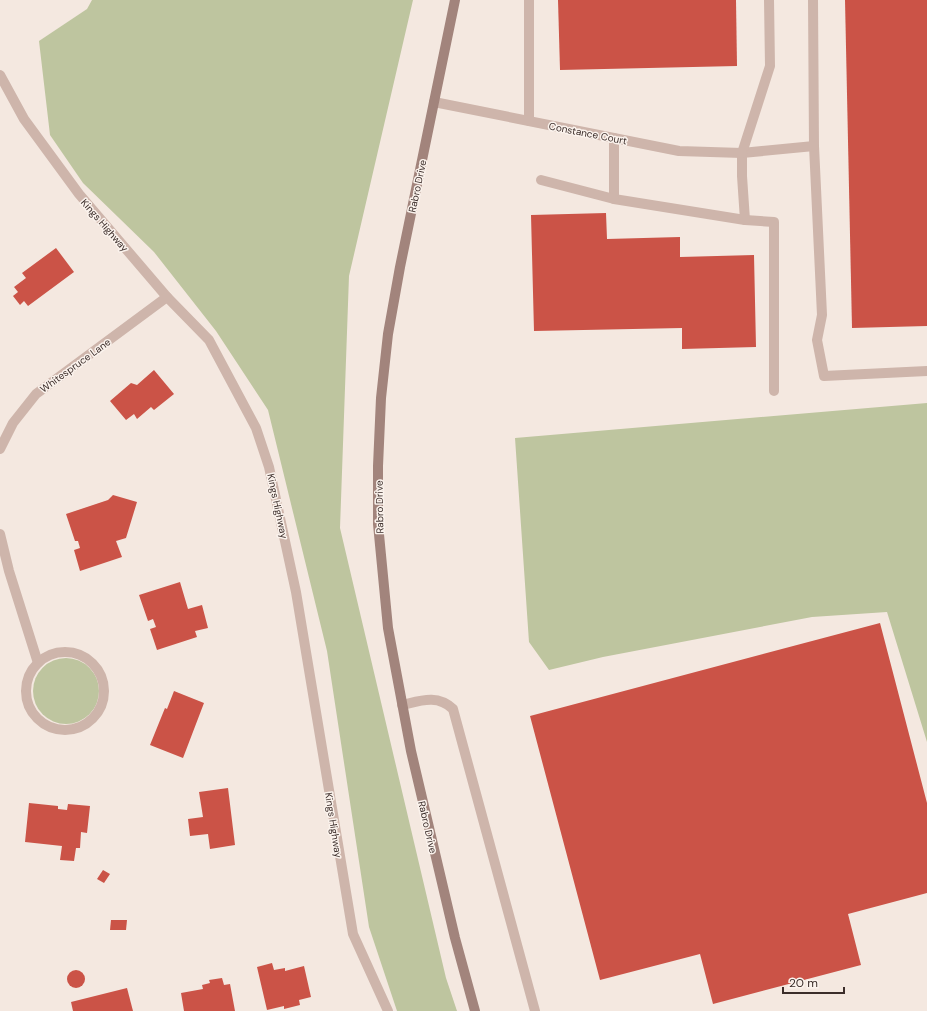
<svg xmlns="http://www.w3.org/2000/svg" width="927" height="1011" font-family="'DM Sans',sans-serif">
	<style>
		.green { fill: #bec59f }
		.building { fill: #cb5347 }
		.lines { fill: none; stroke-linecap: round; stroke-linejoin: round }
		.service { stroke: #ceb5ab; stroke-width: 10 }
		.minor { stroke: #ceb5ab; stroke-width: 10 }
		.secondary { stroke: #a2847c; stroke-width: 10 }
		.labels { text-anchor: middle; stroke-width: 3; stroke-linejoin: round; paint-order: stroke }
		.street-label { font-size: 10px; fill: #3b2d2a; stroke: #fbf3ed }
	</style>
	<rect width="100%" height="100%" fill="#f4e8e0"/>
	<!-- green -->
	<g class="green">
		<path d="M92,0H413L349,276L340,528L446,978L457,1011H397L369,927L327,651L268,410L216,331L154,252L83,183L50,135L39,41L87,9Z"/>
		<path d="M927,403V742L887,612L812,617L603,657L549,670L529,642L515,438Z"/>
		<circle cx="66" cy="691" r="33"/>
	</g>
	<!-- building -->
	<g class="building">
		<path d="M558,0H736L737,66L560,70Z"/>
		<path d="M845,0H927V326L852,328Z"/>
		<path d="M606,213L607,239L680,237V257L754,255L756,347L682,349V328L534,331L531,215Z"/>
		<path d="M56,248L74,272L28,306L24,301L20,305L13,296L18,292L14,287L26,278L22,273Z"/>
		<path d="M154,370L174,394L154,410L151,407L137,419L134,414L126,420L110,401L131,383L137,385Z"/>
		<path d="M113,495L137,502L126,538L116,541L122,557L80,571L74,550L80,548L78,541H75L66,514L108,500Z"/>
		<path d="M180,582L188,609L202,605L208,628L195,631L197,637L157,650L150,629L156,627L153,619L148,621L139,595Z"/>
		<path d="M880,623L927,803V893L848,914L861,965L713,1004L700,954L600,980L530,716Z"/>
		<path d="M174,691L204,703L183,758L150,745L165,708L167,709Z"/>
		<path d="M228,788L235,845L210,849L208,834L190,836L188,819L203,817L199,792Z"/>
		<path d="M29,803L58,806V809L67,810L68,804L90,806L87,833L81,832L80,848H76L74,861L60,860L62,846L25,842Z"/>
		<path d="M103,870L110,874L104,883L97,879Z"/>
		<path d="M111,920H127L126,930H110Z"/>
		<path d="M272,963L274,970L285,968V971L304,966L311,997L299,1000L300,1005L284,1009V1006L267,1010L257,967Z"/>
		<circle cx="76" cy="979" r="9"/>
		<path d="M222,978L224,985L230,984L235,1011H184L181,993L203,989L202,985L210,983L209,980Z"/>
		<path d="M127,988L133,1011H73L71,1002Z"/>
	</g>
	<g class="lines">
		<!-- service -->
		<g class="service">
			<path d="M529,0V121"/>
			<path d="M813,0L814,146L822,315L817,340L824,376L927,371"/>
			<path d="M614,138V199L745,220L774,222V391"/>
			<path d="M742,153L814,146"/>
			<path d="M541,180L614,199"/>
			<path d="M745,220L742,176V153L770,66L769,0"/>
			<path d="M402,705C420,701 437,694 453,709L535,1011"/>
		</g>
		<!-- minor -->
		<g class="minor">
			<path d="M0,75L24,119L79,194L167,297L209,340L256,428L269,467L296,592L353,934L388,1011"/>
			<path d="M434,102L679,151L742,153"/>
			<path d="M0,449L13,423L36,394L167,297"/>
			<path d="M0,534L9,571L38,663"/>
			<circle cx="65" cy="691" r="39"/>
		</g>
		<!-- secondary -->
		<path class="secondary" d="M455,0L400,267L388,334L381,398L378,466V524L388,628L411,751L455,938L475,1011"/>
	</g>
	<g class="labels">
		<!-- street labels -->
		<g class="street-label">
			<text transform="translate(588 133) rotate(11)" y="4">Constance Court</text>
			<text transform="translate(417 186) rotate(-78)" y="4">Rabro Drive</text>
			<text transform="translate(105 225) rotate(49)" y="4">Kings Highway</text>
			<text transform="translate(75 365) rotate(-36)" y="4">Whitespruce Lane</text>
			<text transform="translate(278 506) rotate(78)" y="4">Kings Highway</text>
			<text transform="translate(379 507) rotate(-91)" y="4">Rabro Drive</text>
			<text transform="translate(334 825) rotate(81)" y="4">Kings Highway</text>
			<text transform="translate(428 827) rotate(77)" y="4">Rabro Drive</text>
		</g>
	</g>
	<!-- scale -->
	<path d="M783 987v6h61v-6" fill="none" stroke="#3b2d2a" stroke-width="2"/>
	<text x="789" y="987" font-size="12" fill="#3b2d2a" stroke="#fbf3ed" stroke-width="3" paint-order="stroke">20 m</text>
</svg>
